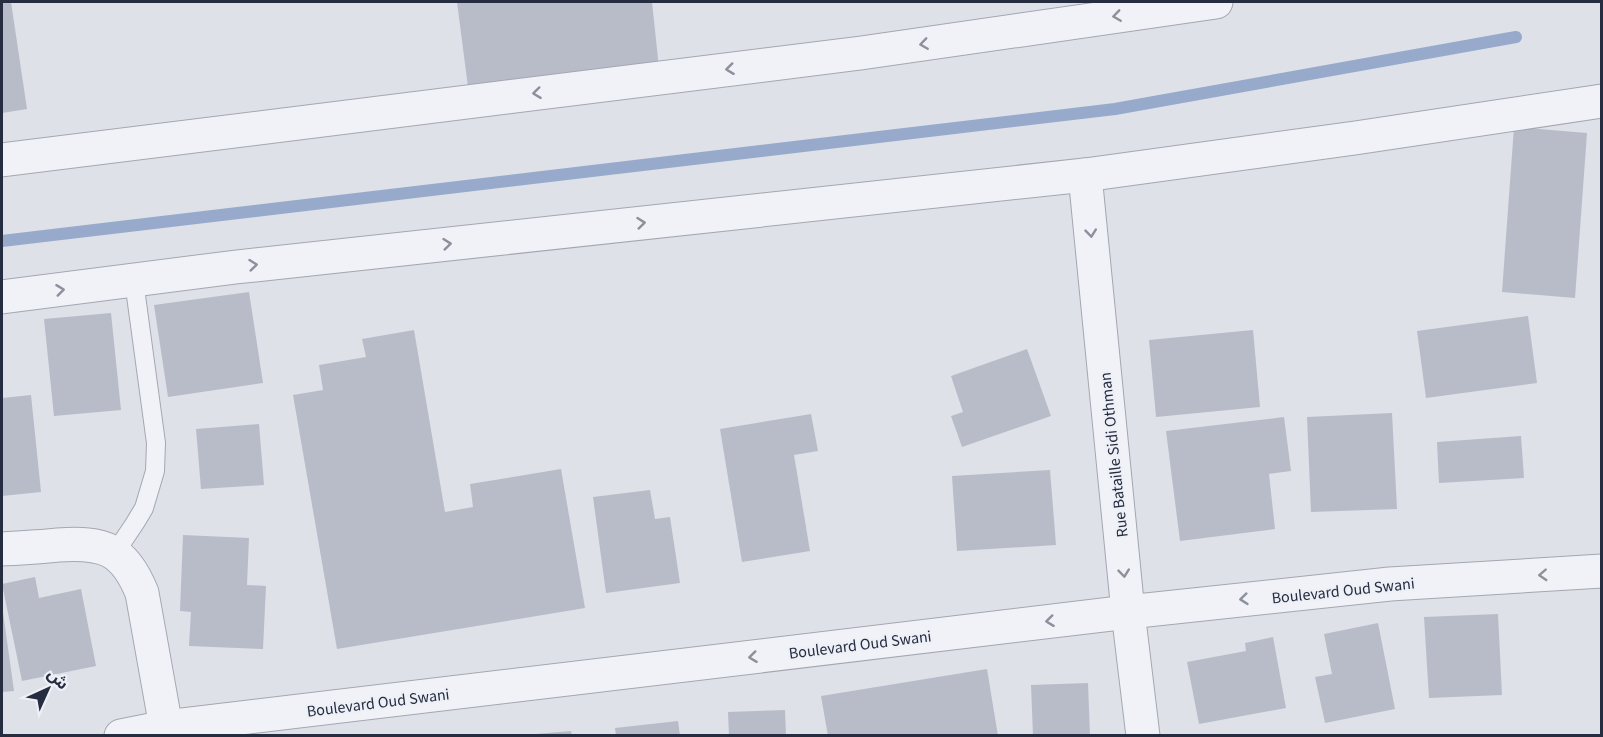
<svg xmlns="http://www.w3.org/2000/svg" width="1603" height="737" font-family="'Source Sans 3','Noto Sans Arabic',sans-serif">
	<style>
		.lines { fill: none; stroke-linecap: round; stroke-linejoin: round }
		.stream { stroke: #97aacb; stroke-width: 12 }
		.building { fill: #b8bcc9 }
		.service-casing { stroke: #a3a7b2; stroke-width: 20 }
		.minor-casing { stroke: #a3a7b2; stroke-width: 35 }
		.service { stroke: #f1f2f7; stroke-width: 18 }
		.minor { stroke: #f1f2f7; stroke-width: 33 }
		.oneway { stroke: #8c909c }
		.labels { text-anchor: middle; stroke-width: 4.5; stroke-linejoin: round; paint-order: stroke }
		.street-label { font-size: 16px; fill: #262d40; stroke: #edf0f6 }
	</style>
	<rect width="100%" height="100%" fill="#dee1e8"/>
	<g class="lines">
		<!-- stream -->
		<path class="stream" d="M2,241L1115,109L1516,37"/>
	</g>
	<!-- building -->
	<g class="building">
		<path d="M2,2H11L27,109L2,113Z"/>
		<path d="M457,2H652L659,68L468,87Z"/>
		<path d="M1514,127L1587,133L1575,298L1502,292Z"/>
		<path d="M249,292L263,383L168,397L154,305Z"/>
		<path d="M111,313L121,410L54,416L44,319Z"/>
		<path d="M1528,316L1537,383L1426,398L1417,331Z"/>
		<path d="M414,330L445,512L473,507L470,484L561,469L585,608L337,649L293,395L323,390L319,365L366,357L362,339Z"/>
		<path d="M1253,330L1260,407L1156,417L1149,340Z"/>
		<path d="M1027,349L1051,416L962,447L951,416L963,412L951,376Z"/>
		<path d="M31,395L41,492L2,496V398Z"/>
		<path d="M1392,413L1397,509L1311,512L1307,417Z"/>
		<path d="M811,414L818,451L794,455L810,551L742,562L720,429Z"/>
		<path d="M1284,417L1291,471L1269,474L1275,529L1180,541L1166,431Z"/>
		<path d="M259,424L264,485L201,489L196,429Z"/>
		<path d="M1521,436L1524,478L1439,483L1437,442Z"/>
		<path d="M1050,470L1056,545L957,551L952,476Z"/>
		<path d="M650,490L655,519L670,517L680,583L606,593L593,497Z"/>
		<path d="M183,535L249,538L247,585L266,586L263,649L189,646L191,612L180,611Z"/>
		<path d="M35,577L39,598L81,589L96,666L22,681L2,584Z"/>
		<path d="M2,605L14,691L2,692Z"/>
		<path d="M1498,614L1502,695L1429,698L1424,617Z"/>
		<path d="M1378,623L1395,709L1325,723L1315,677L1332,674L1324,634Z"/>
		<path d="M1273,637L1286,708L1199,724L1187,662L1246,651L1245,643Z"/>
		<path d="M987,669L998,736H828L821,696Z"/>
		<path d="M1088,683L1090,736H1033L1031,685Z"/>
		<path d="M785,710L786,736H729L728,712Z"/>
		<path d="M678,721L680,736H616L615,728Z"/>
		<path d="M571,731L572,736H536V734Z"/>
	</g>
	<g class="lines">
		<defs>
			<path id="service" d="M115,553L135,523L144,508L155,471L156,443L134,281"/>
			<g id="minor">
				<path d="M2,160L861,53L1216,2"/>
				<path d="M1085,175L1128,612L1143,736"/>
				<path d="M2,297L236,267L1085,175L1355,138L1602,101"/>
				<path d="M2,549C20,548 39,547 58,545C103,542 124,548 142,593L166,727"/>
				<path d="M121,736L166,727L1128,612L1390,584L1602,571"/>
			</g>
		</defs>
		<!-- service casing -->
		<use href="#service" class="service-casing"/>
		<!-- minor casing -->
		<use href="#minor" class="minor-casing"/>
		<!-- service -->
		<use href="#service" class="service"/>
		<!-- minor -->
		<use href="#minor" class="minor"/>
	</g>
	<!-- one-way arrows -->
	<defs><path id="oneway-chevron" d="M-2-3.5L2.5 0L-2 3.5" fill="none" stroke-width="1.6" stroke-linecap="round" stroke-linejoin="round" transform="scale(1.5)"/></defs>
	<g class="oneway">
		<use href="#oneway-chevron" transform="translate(1117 16) rotate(172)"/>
		<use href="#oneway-chevron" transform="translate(924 44) rotate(172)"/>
		<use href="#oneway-chevron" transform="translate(730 69) rotate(173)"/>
		<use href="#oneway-chevron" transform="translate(537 93) rotate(173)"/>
		<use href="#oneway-chevron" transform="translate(641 223) rotate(-6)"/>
		<use href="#oneway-chevron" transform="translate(1091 233) rotate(84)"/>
		<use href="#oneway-chevron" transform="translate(447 244) rotate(-6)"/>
		<use href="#oneway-chevron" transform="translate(253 265) rotate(-6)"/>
		<use href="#oneway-chevron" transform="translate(60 290) rotate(-7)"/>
		<use href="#oneway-chevron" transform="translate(1124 573) rotate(84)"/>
		<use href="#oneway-chevron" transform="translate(1543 575) rotate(177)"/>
		<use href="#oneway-chevron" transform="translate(1244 599) rotate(174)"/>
		<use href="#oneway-chevron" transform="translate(1050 621) rotate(173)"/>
		<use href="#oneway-chevron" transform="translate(753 657) rotate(173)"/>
	</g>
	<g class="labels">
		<!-- street labels -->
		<g class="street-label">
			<text transform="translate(1113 455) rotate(-96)" y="6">Rue Bataille Sidi Othman</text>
			<text transform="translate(1343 590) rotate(-6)" y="6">Boulevard Oud Swani</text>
			<text transform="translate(860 644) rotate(-7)" y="6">Boulevard Oud Swani</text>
			<text transform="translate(378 702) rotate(-7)" y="6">Boulevard Oud Swani</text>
		</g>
	</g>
	<!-- border -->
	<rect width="1603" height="737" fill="none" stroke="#262d40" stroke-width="6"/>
	<!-- north arrow -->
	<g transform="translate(48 689) rotate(45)" stroke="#edf0f6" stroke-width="4.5" paint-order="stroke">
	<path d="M0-4.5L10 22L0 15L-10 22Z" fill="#262d40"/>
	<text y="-9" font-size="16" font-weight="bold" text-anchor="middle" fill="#262d40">ش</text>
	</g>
</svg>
